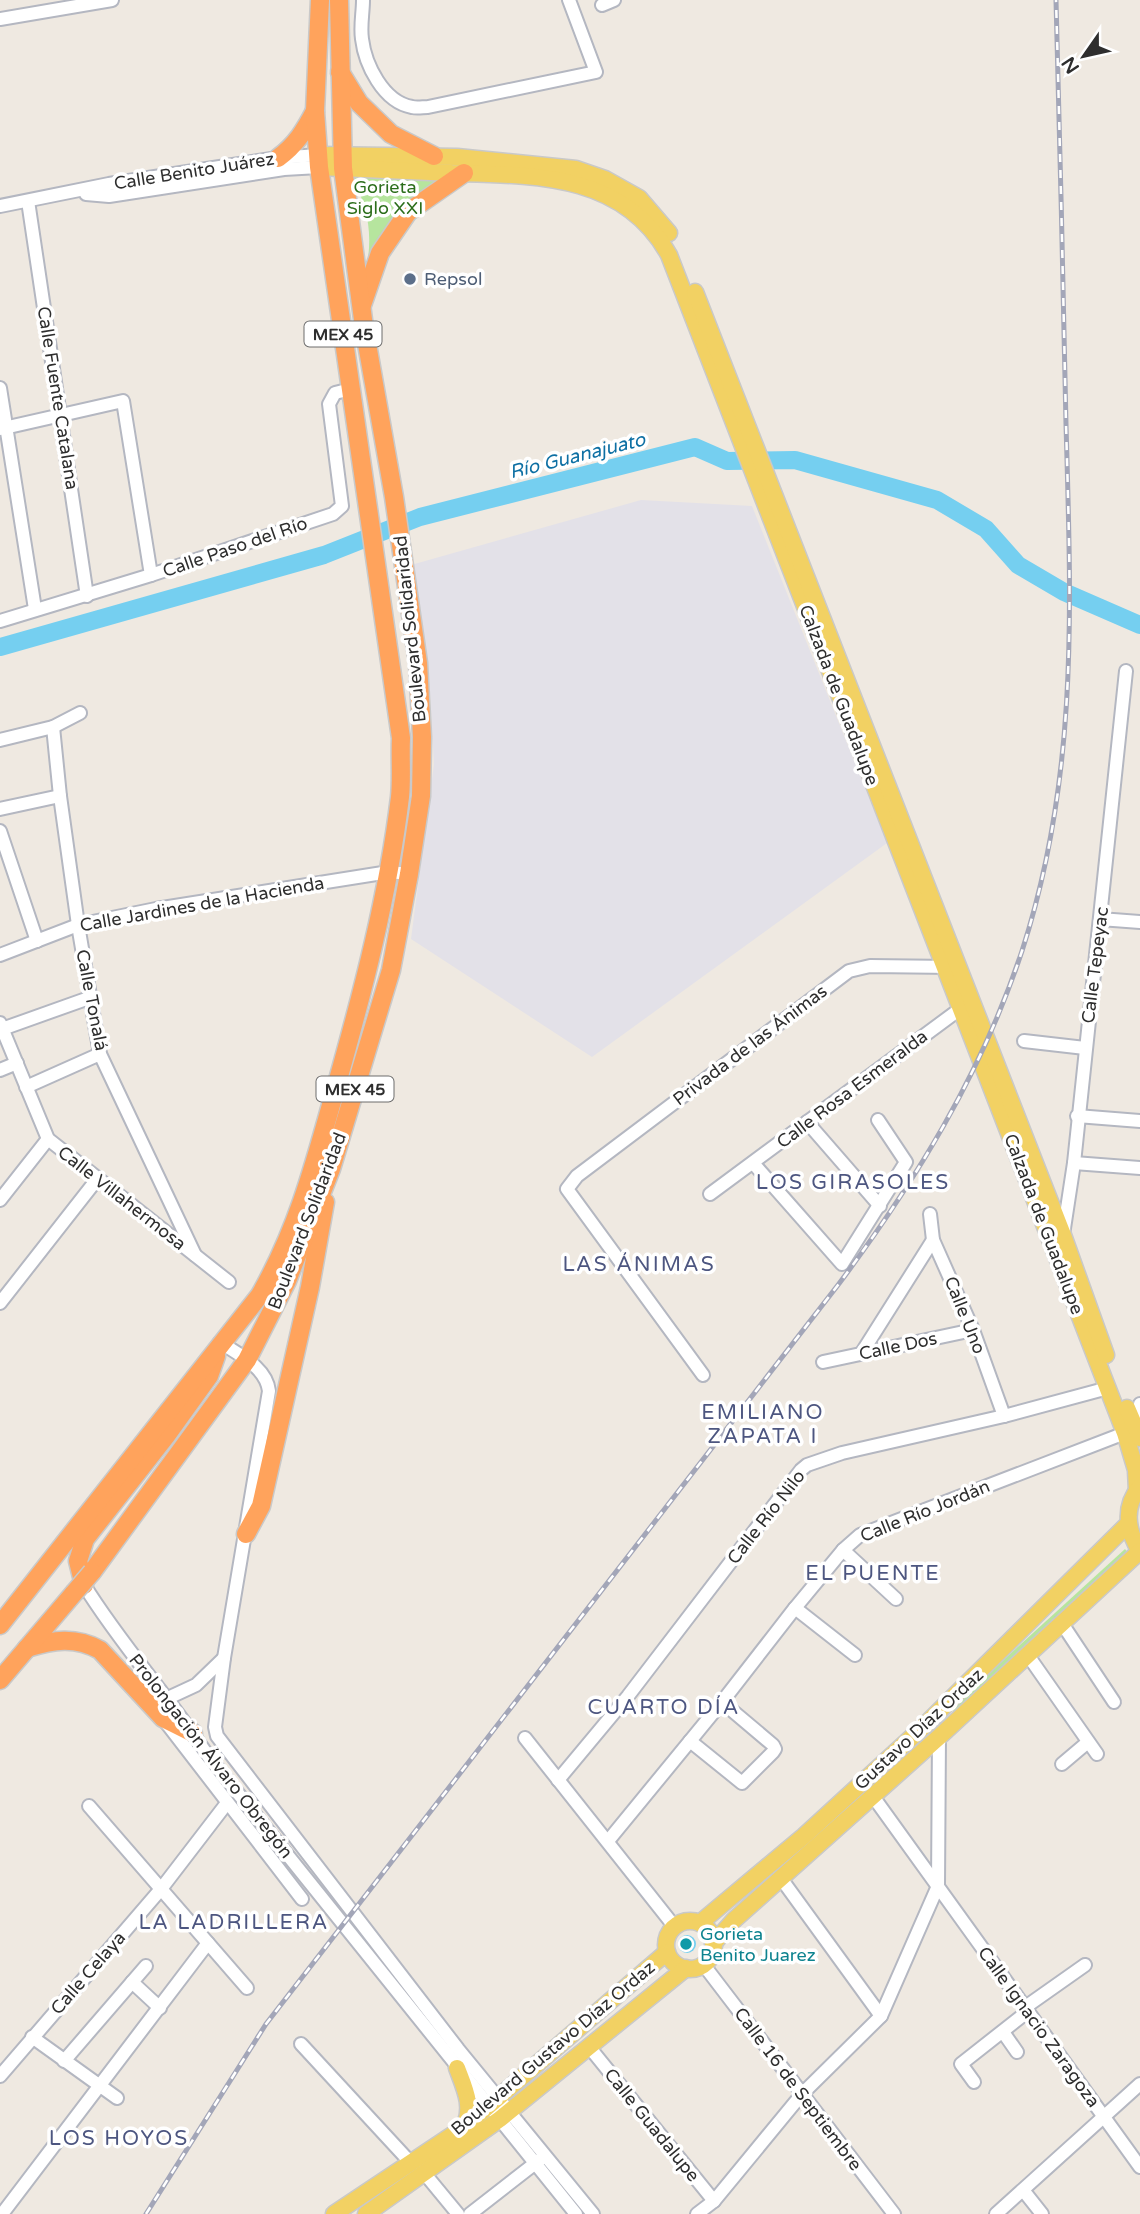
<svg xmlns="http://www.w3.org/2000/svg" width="1140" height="2214" font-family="'Varela Round',sans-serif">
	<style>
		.industrial { fill: #e3e1e8 }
		.green { fill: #b6e59e }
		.water { fill: #75cff0 }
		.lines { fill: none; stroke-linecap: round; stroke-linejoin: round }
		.river { stroke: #75cff0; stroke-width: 18 }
		.minor-casing { stroke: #b4b7c1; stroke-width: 16 }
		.major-casing { stroke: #c9c9c9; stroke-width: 19 }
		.highway-casing { stroke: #c9c9c9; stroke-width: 21 }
		.minor { stroke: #fff; stroke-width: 12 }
		.major { stroke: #f2d163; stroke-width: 16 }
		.highway { stroke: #ffa35c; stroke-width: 18 }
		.rail-casing { stroke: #a3a6b8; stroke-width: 5 }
		.rail { stroke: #fff; stroke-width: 2.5; stroke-dasharray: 8; stroke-linecap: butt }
		.highway-bridge-casing { stroke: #c9c9c9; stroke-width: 21; stroke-linecap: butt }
		.highway-bridge { stroke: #ffa35c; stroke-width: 18 }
		.service-dot { fill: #5c6f8a; stroke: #fff; stroke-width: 2.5 }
		.culture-dot { fill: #0f9aa8; stroke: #fff; stroke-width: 2.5 }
		.labels { text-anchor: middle; stroke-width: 7; stroke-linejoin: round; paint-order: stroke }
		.shield { fill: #fff; stroke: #6d6d6d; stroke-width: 2 }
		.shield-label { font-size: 16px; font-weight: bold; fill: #2e2e2e }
		.street-label { font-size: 18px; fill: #2e2e2e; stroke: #fff }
		.park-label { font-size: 18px; fill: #2c6e1b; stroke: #fff }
		.service-label { font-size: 18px; fill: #4e5e75; stroke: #fff; text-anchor: start }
		.culture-label { font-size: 18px; fill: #0d838f; stroke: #fff; text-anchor: start }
		.water-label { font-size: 19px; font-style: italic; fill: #0d6fa3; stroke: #fff }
		.quarter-label { font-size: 21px; letter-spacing: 2px; fill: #4d5680; stroke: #fff }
	</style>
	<rect width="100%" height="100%" fill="#efe9e1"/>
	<!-- industrial -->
	<path class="industrial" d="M641,500L752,506L887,843L592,1057L411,939L434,764L429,676L411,565Z"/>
	<!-- green -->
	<g class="green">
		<path d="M353,177L442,180L411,200L397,213L368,259C372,226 366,207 353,177Z"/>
		<path d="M1125,1549L1128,1553L954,1711L951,1708Z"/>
	</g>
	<!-- water -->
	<circle class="water" cx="687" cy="1944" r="9"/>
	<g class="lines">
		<!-- river -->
		<path class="river" d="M0,647L324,555L420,517L695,447L727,461L795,460L937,500L986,529L1018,565L1064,592L1140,625"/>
		<defs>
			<g id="minor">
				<path d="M363,0C363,13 360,26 362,39C365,64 383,102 412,107C417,108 423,107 428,107L596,72L569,0"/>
				<path d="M602,5L614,0"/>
				<path d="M0,19L112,0"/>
				<path d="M86,194L109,196L284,169L319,167"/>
				<path d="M28,201L87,596"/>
				<path d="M0,206L109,184L278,158L318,155"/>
				<path d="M0,388L35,609"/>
				<path d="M0,429L123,401L151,575"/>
				<path d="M0,621L151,575L333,514L342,506L329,404L335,393L351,389"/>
				<path d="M53,727L60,796L78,925L100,1054L195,1255"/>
				<path d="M0,740L53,727L80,713"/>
				<path d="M0,809L60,796"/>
				<path d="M0,831L37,941"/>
				<path d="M1100,919L1140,922"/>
				<path d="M0,955L78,925L156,909L389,872L409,874"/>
				<path d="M0,1023L48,1139L229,1282"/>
				<path d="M2,1029L89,998"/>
				<path d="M1024,1041L1085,1048"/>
				<path d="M0,1070L17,1063"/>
				<path d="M26,1087L100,1054"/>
				<path d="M1077,1116L1140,1121"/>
				<path d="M807,1122L880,1206"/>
				<path d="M753,1163L842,1264L906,1162L878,1120"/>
				<path d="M1074,1163L1140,1168"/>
				<path d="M710,1194L960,1009"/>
				<path d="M0,1200L48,1139"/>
				<path d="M930,1214L933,1240L973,1330L1004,1416"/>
				<path d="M1063,1235L1074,1163L1126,671"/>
				<path d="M0,1303L98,1178"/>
				<path d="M220,1342C239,1355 266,1367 269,1391L224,1658L215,1727L217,1736L458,2049L593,2214"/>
				<path d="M861,1354L933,1240"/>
				<path d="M823,1362L973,1330"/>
				<path d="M703,1375L567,1189L577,1176L849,971L870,966L953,967"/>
				<path d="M1137,1431L1140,1404"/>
				<path d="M843,1550L896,1599"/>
				<path d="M84,1585C121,1645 169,1697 208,1756L576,2214"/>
				<path d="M795,1608L855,1655"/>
				<path d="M1061,1622L1114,1702"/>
				<path d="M1027,1654L1097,1754"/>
				<path d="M168,1698L196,1685L224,1658"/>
				<path d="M165,1721L302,1899"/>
				<path d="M525,1738L674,1926"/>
				<path d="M690,1741L742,1783L773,1752L775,1749L773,1745L722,1702"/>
				<path d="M1062,1764L1088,1742"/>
				<path d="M558,1780L628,1696L801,1470L807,1465L842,1453L1004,1416L1108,1388"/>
				<path d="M872,1795L1140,2167"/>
				<path d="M89,1806L247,1988"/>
				<path d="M608,1841L722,1702L795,1608L843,1550L860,1535L1125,1433"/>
				<path d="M780,1877L881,2016"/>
				<path d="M703,1964L894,2214"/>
				<path d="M132,1982L160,2008"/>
				<path d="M1024,2008L1085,1965"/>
				<path d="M1003,2032L1017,2052"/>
				<path d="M32,2037L117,2098"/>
				<path d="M301,2044L410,2162"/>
				<path d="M590,2048L714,2201"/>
				<path d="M64,2061L146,1966"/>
				<path d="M0,2076L161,1889L227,1803"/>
				<path d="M974,2082L961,2064L1027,2012"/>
				<path d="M425,2174L458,2214"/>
				<path d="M1023,2190L1042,2214"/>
				<path d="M2,2214L208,1943"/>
				<path d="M470,2214L542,2158"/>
				<path d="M697,2214L714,2201L802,2094L881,2016L938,1886L939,1737"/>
				<path d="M996,2214L1140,2084"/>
			</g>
			<g id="major">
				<path d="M318,155L457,157L576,169L605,179L639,198L669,233"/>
				<path d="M319,167C364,169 408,171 452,173C534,175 624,173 669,255L1125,1433L1136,1470L1137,1491"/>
				<path d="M695,292L1063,1235L1106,1355"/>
				<path d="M1127,1408L1140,1438"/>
				<path d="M1140,1487C1123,1507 1127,1531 1140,1551"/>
				<circle cx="690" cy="1945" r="24"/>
				<path d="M700,1923L804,1836L924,1726L1128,1524"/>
				<path d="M713,1944L734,1920L939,1737L1140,1551"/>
				<path d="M457,2068C464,2087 475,2108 463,2128"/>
				<path d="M334,2214L463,2128L667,1952"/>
				<path d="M366,2214L500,2119L686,1968"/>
			</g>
			<g id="highway">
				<path d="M340,72L359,103L391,134L434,156"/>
				<path d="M278,158C296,145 305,130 315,111"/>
				<path d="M362,305L380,253L408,212L464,173"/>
				<path d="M246,1534L261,1506L310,1287L325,1202"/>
				<path d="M92,1572L247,1360L287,1281L331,1169L391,970L409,874L421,796L422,737L418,663L394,497L364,327L343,168L339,0"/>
				<path d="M84,1585L78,1561L85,1539L166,1436L209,1376L216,1356"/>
				<path d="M0,1625L260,1295C299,1226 315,1162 336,1087C363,991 388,896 400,797C402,778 400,758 401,738L319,167L315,111L320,0"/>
				<path d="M27,1648C53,1640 75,1636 100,1650L163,1718L193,1733"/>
				<path d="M0,1680L74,1593"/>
			</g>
		</defs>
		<!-- minor casing -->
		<use href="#minor" class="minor-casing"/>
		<!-- major casing -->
		<use href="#major" class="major-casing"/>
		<!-- highway casing -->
		<use href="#highway" class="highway-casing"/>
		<!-- minor -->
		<use href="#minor" class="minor"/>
		<!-- major -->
		<use href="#major" class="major"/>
		<!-- highway -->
		<use href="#highway" class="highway"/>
		<defs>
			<path id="rail" d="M146,2214L266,2024L838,1285C915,1182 981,1075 1022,951C1079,775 1071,606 1066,424C1063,283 1060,141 1056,0"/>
		</defs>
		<!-- rail casing -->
		<use href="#rail" class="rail-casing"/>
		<!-- rail -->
		<use href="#rail" class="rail"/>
		<defs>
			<path id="highway-bridge" d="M74,1593L92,1572"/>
		</defs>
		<!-- highway-bridge casing -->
		<use href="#highway-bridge" class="highway-bridge-casing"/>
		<!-- highway-bridge -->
		<use href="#highway-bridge" class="highway-bridge"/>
	</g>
	<!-- markers -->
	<circle class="service-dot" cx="410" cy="279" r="7"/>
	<circle class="culture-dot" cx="686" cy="1944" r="7"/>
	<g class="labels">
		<!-- shield labels -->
		<g class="shield">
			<rect x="304.5" y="321.5" width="77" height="25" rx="5"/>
			<rect x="316.5" y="1076.5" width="77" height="25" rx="5"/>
		</g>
		<g class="shield-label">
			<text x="343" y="340">MEX 45</text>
			<text x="355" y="1095">MEX 45</text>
		</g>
		<!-- street labels -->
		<g class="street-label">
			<text transform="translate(194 171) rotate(-9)" y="6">Calle Benito Juárez</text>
			<text transform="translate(58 398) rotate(81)" y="6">Calle Fuente Catalana</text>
			<text transform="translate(235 547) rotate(-19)" y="6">Calle Paso del Río</text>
			<text transform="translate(410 629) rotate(-96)" y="6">Boulevard Solidaridad</text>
			<text transform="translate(839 695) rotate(69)" y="6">Calzada de Guadalupe</text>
			<text transform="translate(202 904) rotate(-10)" y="6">Calle Jardines de la Hacienda</text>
			<text transform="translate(1095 965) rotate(-83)" y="6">Calle Tepeyac</text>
			<text transform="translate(92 1000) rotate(79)" y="6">Calle Tonalá</text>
			<text transform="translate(750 1045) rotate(-37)" y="6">Privada de las Ánimas</text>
			<text transform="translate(852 1089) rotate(-37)" y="6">Calle Rosa Esmeralda</text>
			<text transform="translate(122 1198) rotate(38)" y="6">Calle Villahermosa</text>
			<text transform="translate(307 1221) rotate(-69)" y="6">Boulevard Solidaridad</text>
			<text transform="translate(1044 1224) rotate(69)" y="6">Calzada de Guadalupe</text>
			<text transform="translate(965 1315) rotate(68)" y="6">Calle Uno</text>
			<text transform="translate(898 1346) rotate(-12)" y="6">Calle Dos</text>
			<text transform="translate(925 1511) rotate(-22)" y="6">Calle Río Jordán</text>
			<text transform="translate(766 1517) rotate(-52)" y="6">Calle Río Nilo</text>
			<text transform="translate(919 1729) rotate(-43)" y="6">Gustavo Díaz Ordaz</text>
			<text transform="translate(211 1756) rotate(52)" y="6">Prolongación Álvaro Obregón</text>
			<text transform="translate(88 1973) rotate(-49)" y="6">Calle Celaya</text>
			<text transform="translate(1039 2027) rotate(54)" y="6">Calle Ignacio Zaragoza</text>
			<text transform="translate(553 2048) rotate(-40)" y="6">Boulevard Gustavo Díaz Ordaz</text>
			<text transform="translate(798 2089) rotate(53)" y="6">Calle 16 de Septiembre</text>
			<text transform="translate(652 2125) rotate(51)" y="6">Calle Guadalupe</text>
		</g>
		<!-- park labels -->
		<g class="park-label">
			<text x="385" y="193">Gorieta<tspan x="385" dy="21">Siglo XXI</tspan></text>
		</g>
		<!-- service labels -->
		<g class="service-label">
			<text x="424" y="285">Repsol</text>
		</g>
		<!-- culture labels -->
		<g class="culture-label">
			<text x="700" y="1940">Gorieta<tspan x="700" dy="21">Benito Juarez</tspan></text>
		</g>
		<!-- water labels -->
		<g class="water-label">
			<text transform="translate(577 455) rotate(-14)" y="7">Río Guanajuato</text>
		</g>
		<!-- quarter labels -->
		<g class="quarter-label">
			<text x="853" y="1189">LOS GIRASOLES</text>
			<text x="639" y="1271">LAS ÁNIMAS</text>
			<text x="763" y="1419">EMILIANO<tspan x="763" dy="24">ZAPATA I</tspan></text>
			<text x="873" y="1580">EL PUENTE</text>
			<text x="664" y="1714">CUARTO DÍA</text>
			<text x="234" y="1929">LA LADRILLERA</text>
			<text x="119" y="2145">LOS HOYOS</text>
		</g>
	</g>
	<!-- north arrow -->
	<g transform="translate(1084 56) rotate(236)" stroke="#ffffff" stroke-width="5" paint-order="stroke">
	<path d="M0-5L12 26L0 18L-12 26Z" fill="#2e2e2e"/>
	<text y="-10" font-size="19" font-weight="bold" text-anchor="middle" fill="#2e2e2e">N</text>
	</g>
</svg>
